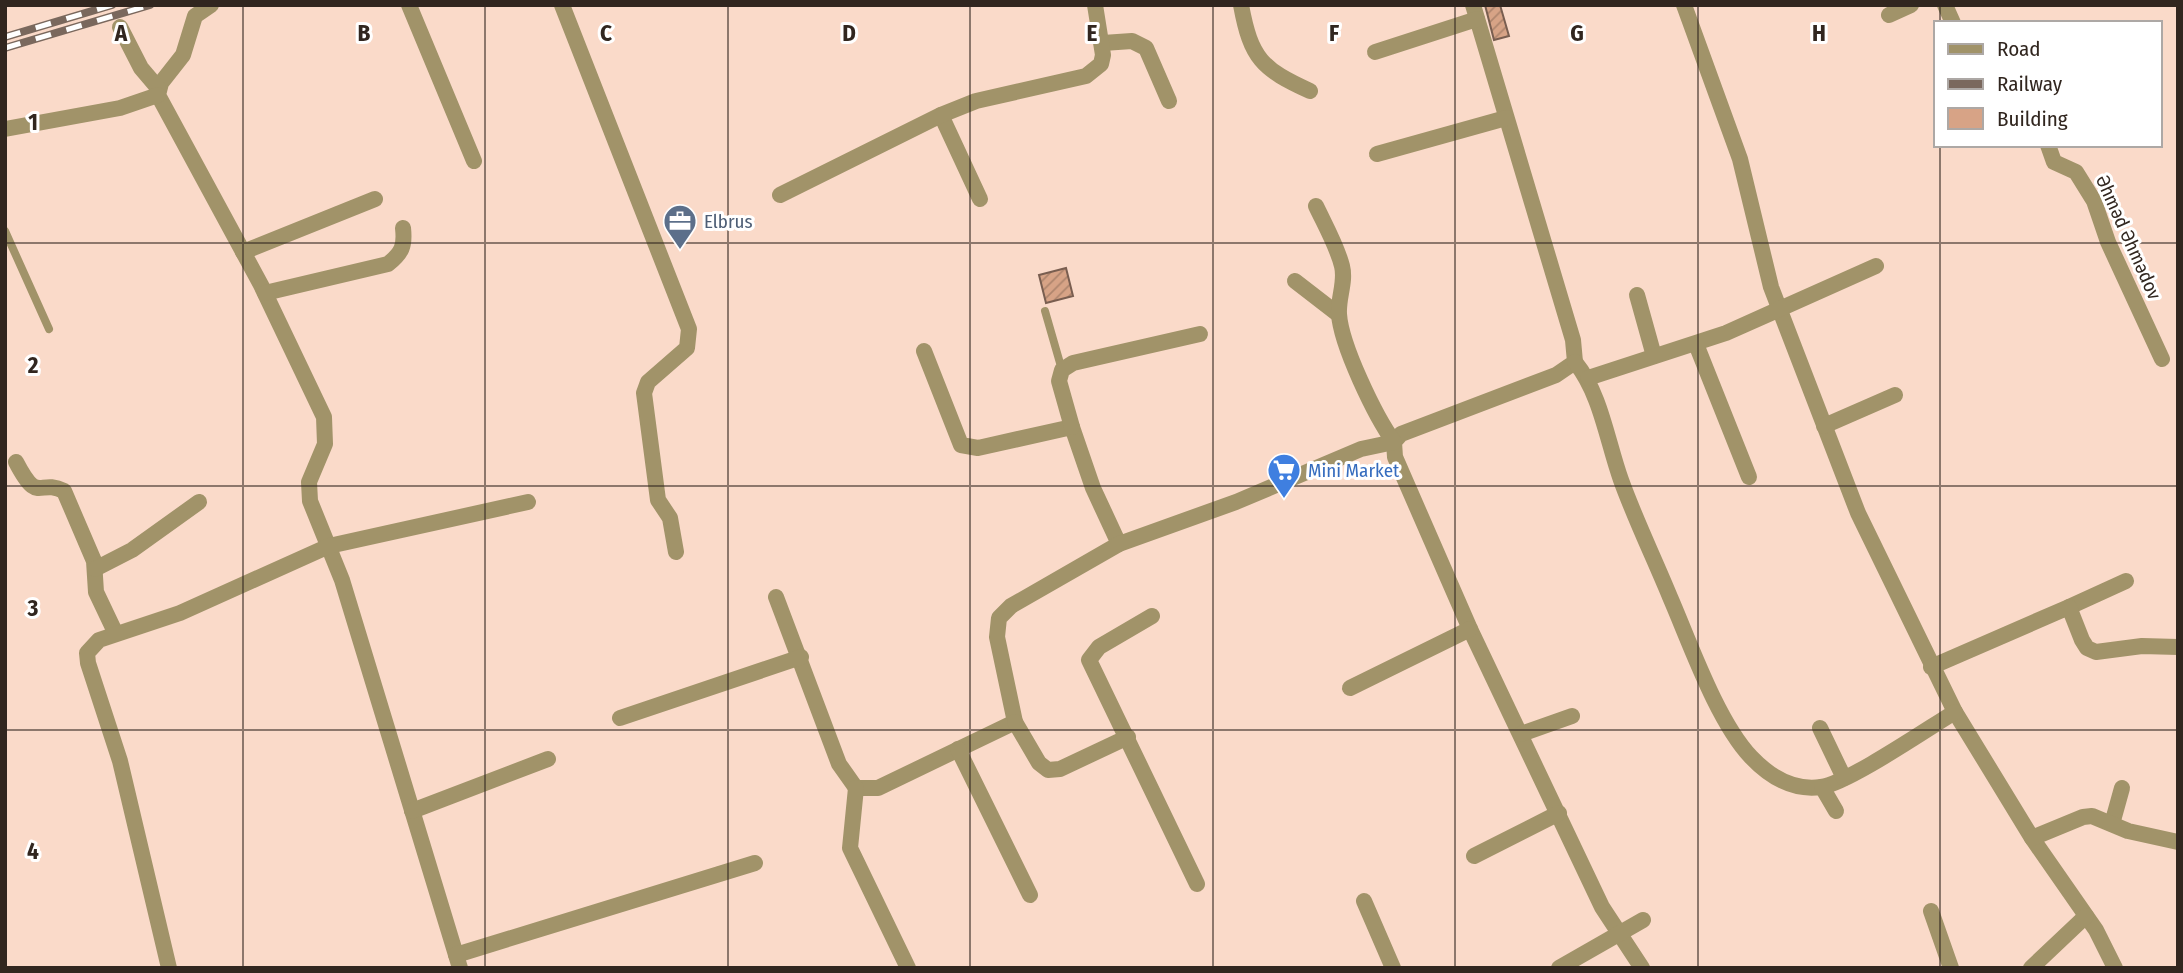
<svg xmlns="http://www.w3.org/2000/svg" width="2183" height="973" font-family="'Fira Sans Condensed',sans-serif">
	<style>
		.building { fill: url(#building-hatch); stroke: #795e50; stroke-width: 2 }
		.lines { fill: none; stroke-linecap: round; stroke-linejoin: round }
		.service { stroke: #a19369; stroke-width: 8 }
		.minor { stroke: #a19369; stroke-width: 16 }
		.rail-casing { stroke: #7a685d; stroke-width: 8 }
		.rail { stroke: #fff; stroke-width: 5; stroke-dasharray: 16; stroke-linecap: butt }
		.grid { fill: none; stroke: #31261f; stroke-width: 2; stroke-opacity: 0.55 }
		.labels { text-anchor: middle; stroke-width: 6; stroke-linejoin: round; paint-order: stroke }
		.service-label { font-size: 19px; fill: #4e5e75; stroke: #fff; text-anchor: start }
		.street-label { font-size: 19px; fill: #31261f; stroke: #fff }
		.shop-label { font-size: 19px; fill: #366cbe; stroke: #fff; text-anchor: start }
		.grid-label { font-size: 23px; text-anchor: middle; font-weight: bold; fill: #31261f; stroke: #fff; stroke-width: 6; stroke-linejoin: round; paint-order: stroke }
	</style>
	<defs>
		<pattern id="building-hatch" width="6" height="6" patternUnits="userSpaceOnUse" patternTransform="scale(1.75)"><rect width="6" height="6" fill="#d7a386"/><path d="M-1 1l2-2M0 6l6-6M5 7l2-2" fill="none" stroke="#af856d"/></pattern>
	</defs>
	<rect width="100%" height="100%" fill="#fadac9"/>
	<!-- building -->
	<g class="building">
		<path d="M1485,5H1500L1509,36L1494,40Z"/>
		<path d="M1066,268L1073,296L1046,303L1039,275Z"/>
	</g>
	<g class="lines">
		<!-- service -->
		<g class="service">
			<path d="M5,231L49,329"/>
			<path d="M1045,311L1062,370"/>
		</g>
		<!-- minor -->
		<g class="minor">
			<path d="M211,5L195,16L183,55L161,83L158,95L261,285L324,417L325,444L309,482L310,501L342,580L460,968"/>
			<path d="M409,5L474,161"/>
			<path d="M562,5L689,329L687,348L648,382L644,393L658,500L670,518L676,552"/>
			<path d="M1241,5C1251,59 1262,69 1310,91"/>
			<path d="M1473,5L1573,340L1575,362L1556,375L1401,434L1394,442L1395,457L1470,629L1602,907L1642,968"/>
			<path d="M1684,5L1740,159L1771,287L1858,513L1955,712L2032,838L2096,930L2115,968"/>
			<path d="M1945,5L1953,23"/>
			<path d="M1889,15L1911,5"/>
			<path d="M120,27L141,68L158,88"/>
			<path d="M1103,43L1132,41L1146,48L1169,101"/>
			<path d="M1375,52L1477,19"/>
			<path d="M941,115L980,199"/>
			<path d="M5,129L120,108L158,95"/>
			<path d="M2048,145L2054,162L2076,172L2094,201L2108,242L2162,359"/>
			<path d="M1377,154L1506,118"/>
			<path d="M780,195L941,115L976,101L1086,76L1101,64L1103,55L1095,5"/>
			<path d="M243,252L375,199"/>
			<path d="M1295,281L1339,315"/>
			<path d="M265,293L388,264C402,253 405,246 403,228"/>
			<path d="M1637,295L1654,356"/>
			<path d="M1696,344L1749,477"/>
			<path d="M924,351L961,445L978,448L1072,427L1093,488L1119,544"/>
			<path d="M1575,362C1601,394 1607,441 1621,480C1635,519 1654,558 1670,597C1690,643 1717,721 1751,757C1770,777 1793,791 1821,787C1848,783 1927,729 1955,712"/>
			<path d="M1588,378L1726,333L1876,266"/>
			<path d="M1824,426L1895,395"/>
			<path d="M1072,427L1059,381L1062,370L1073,363L1200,334"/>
			<path d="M16,462C39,506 38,478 64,491L94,561L96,592L115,632"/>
			<path d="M95,569L132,550L199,502"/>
			<path d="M776,597L839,764L856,788H878L1015,722L997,637L999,618L1011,606L1119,544L1236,502L1361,449L1394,442C1375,416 1341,345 1339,314C1338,297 1346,282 1342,266C1337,246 1325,225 1316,206"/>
			<path d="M2069,607L2126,581"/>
			<path d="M1152,616L1099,647L1089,660L1197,884"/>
			<path d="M1931,667L2069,607L2082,640L2087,648L2096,652L2142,646L2178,647"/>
			<path d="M1350,688L1470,629"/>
			<path d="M620,718L801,657"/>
			<path d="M1015,722L1039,763L1048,770L1060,769L1128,737"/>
			<path d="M1820,728L1844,778"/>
			<path d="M1521,734L1572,716"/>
			<path d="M958,749L1030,895"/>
			<path d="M1822,787L1836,811"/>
			<path d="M856,788L850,848L908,968"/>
			<path d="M412,811L548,759"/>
			<path d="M2112,824L2122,788"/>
			<path d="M2032,838L2083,817L2092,816L2128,831L2178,842"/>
			<path d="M1474,856L1559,813"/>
			<path d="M1364,901L1393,968"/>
			<path d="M1931,911L1951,968"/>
			<path d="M456,955L755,863"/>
			<path d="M169,968L120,761L88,663L87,653L99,640L180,613L329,546L528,502"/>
			<path d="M1559,968L1643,920"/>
			<path d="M2031,968L2086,916"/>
		</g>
		<defs>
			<g id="rail">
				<path d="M5,37L112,5"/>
				<path d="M5,48L150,5"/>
			</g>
		</defs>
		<!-- rail casing -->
		<use href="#rail" class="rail-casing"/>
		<!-- rail -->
		<use href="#rail" class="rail"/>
	</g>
	<!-- grid -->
	<path class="grid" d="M243,5V968M485,5V968M728,5V968M970,5V968M1213,5V968M1455,5V968M1698,5V968M1940,5V23M1940,145V968M5,243H2178M5,486H2178M5,730H2178"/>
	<!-- icons -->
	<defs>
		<symbol id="office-pin" viewBox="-11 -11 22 30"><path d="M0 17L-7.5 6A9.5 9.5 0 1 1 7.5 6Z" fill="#5c6f8a" stroke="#fff"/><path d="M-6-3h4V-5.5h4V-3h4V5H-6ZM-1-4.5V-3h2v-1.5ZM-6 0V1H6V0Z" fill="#fff"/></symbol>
		<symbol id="supermarket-pin" viewBox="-11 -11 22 30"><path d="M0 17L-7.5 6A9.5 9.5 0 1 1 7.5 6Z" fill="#3f7fe0" stroke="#fff"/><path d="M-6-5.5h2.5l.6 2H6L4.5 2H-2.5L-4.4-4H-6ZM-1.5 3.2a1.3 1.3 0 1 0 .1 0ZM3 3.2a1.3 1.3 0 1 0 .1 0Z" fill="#fff"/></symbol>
	</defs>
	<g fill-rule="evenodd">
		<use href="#office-pin" x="661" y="202" width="38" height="52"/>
		<use href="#supermarket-pin" x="1265" y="451" width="38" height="52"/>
	</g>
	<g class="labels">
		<!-- service labels -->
		<g class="service-label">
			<text x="704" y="228">Elbrus</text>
		</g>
		<!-- street labels -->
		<g class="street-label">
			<text transform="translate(2129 237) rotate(66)" y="7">Əhməd Əhmədov</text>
		</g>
		<!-- shop labels -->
		<g class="shop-label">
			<text x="1308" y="477">Mini Market</text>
		</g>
	</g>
	<g class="grid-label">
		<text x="121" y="41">A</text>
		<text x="364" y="41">B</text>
		<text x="606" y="41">C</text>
		<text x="849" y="41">D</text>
		<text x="1092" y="41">E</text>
		<text x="1334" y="41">F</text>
		<text x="1577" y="41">G</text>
		<text x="1819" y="41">H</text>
		<text x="33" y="130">1</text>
		<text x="33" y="373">2</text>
		<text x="33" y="616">3</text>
		<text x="33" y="859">4</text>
	</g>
	<!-- border -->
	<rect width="2183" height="973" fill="none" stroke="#31261f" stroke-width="14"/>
	<!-- legend -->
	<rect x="1934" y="21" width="228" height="126" fill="#ffffff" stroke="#ada8a5" stroke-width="2"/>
	<rect x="1948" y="44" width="35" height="10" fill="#a19369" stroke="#ada8a5" stroke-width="2"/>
	<text x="1997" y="56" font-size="21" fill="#31261f">Road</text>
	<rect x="1948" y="79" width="35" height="10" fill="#7a685d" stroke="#ada8a5" stroke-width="2"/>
	<text x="1997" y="91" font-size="21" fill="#31261f">Railway</text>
	<rect x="1948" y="108" width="35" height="21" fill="#d7a386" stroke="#ada8a5" stroke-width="2"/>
	<text x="1997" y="126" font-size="21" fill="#31261f">Building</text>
</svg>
